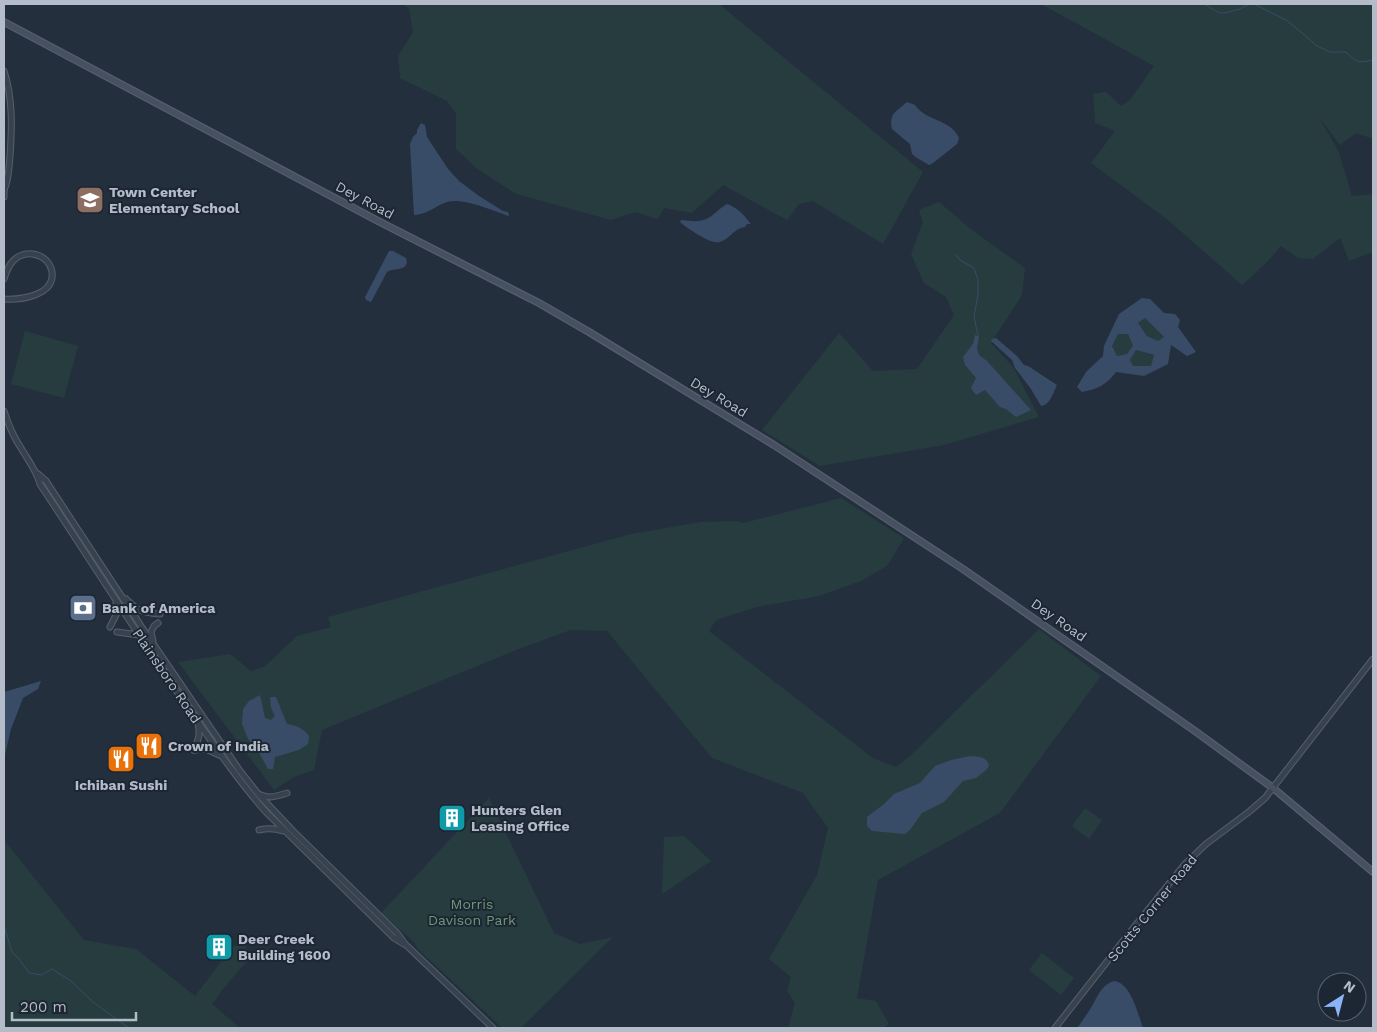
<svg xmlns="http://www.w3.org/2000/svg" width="1377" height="1032" font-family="'Work Sans',sans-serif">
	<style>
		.green { fill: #263c3f }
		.water { fill: #394c67; fill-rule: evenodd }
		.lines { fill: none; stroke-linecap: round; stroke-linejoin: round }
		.stream { stroke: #394c67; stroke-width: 1 }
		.tertiary-casing { stroke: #565f6c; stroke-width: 7 }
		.secondary-casing { stroke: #565f6c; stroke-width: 8 }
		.tertiary { stroke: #38414e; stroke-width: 5 }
		.secondary { stroke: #465061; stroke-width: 5.5 }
		.labels { text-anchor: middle; stroke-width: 4; stroke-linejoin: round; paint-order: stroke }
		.poi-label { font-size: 14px; font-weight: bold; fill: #b4bcc9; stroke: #1d2633; text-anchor: start }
		.street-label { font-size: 14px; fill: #b4bcc9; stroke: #1d2633 }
		.park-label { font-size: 14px; fill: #6b9a76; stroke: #1d2633 }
	</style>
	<rect width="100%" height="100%" fill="#242f3e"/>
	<!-- green -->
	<g class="green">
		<path d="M403,4H719L923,172L883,244L813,201L799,204L787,220L723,185L692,213L664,208L658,219L635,212L611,220L516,194L476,168L456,149V114L447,101L400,78L398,56L413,32L409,9Z"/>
		<path d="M1041,4H1373V139L1356,133L1340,145L1319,117L1339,152L1352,196L1373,194V252L1349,261L1340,238L1313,259L1298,258L1281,246L1266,263L1242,285L1168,220L1091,163L1115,131L1095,123L1093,94L1106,92L1121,106L1130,100L1154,66Z"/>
		<path d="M939,202L972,230L1025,268L1022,295L991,343L1013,367L1039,417L944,445L820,466L762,430L839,333L873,371L917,369L954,315L946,297L924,283L911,254L923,222L919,210Z"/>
		<path d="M1145,318L1164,337L1158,342L1147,336L1138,323Z"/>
		<path d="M25,331L78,346L64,398L11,384Z"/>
		<path d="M1118,333L1128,334L1133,347L1127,354L1116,356L1112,346Z"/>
		<path d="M1136,350L1155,356L1151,366H1133L1130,360Z"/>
		<path d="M841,498L904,538L887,566L861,581L819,596L757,607L716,620L709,631L873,758L896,767L909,757L1039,629L1101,676L1000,813L878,880L857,998L876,1001L889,1024L882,1028H788L795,1003L787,991L791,977L769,959L817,875L828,828L803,793L712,758L607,631L571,630L516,650L322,730L314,770L294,777L274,790L178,662L230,654L251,671L264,667L297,636L331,627L328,617L631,534L701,522L735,521L743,523Z"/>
		<path d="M489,798L554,933L580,944L613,937L521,1028H502L418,949L414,942L381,913Z"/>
		<path d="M1085,808L1102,820L1089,839L1072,826Z"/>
		<path d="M684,836L711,861L662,894L664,837Z"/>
		<path d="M4,840L84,940L136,949L195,996L233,946H246L248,954L247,961L223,989L212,1004L240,1028H4Z"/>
		<path d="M1042,953L1074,978L1061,995L1029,970Z"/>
	</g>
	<!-- water -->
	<g class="water">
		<path d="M907,102L915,105C925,121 951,119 959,138L957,144L933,163L929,165L917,158L912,154L910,144L892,129C889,113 896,112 907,102Z"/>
		<path d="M421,123L425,125L427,137L448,169L459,181L479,196L503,211L508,212L509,216C494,211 463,197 447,202C437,205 426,215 414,215L410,144L413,137L417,133V130Z"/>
		<path d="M727,204C738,208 743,214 750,223V224H747L745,227C734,228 730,239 720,242C711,245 687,228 680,222L681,220C690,221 701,223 710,217C716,213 720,208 727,204Z"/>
		<path d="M389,251H393L406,258C410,272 395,267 387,272L371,302L366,300L365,297Z"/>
		<path d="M1142,298L1150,299L1164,313L1175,314L1180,320L1178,327L1196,352L1187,356L1171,345L1168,364L1144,376L1116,372C1106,385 1098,389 1082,392L1077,387L1086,372L1103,356L1104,346L1119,314ZM1145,318L1164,337L1158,341L1147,336L1138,323ZM1118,334H1128L1133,346L1127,354L1117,356L1112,346ZM1136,350L1154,355L1151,366H1133L1130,360Z"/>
		<path d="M975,335L979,336L977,348L979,355L987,361L1031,410L1016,417L1006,409L1000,407L985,390L976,395L971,388L976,378L965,365L963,357L973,344Z"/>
		<path d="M996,338L1017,356L1024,365L1028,366L1057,385C1053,393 1050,405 1041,406L1031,389L1015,368L1012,360L991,341L992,339Z"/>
		<path d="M41,681L38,689L23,698L11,729L4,759V692Z"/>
		<path d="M260,695L265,718L271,720L275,716L271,708L270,697H276L287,724C297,726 303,728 309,736L308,744L299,750L275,757L273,769H268L258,751L248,739L242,724L243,709L249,701Z"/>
		<path d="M970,756C979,757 987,756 989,766L986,770L976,778L963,781L944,802L922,813L910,830L905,834L872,831L867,826V817L884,804L894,794L920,783L935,766L951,760Z"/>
		<path d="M1115,981C1131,984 1138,1014 1143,1028H1077C1081,1023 1085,1017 1089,1011C1096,1001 1101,983 1115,981Z"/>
	</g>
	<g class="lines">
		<!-- stream -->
		<g class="stream">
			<path d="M1205,4C1216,11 1219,16 1232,11C1234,10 1237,10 1240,9C1244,7 1246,5 1251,4"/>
			<path d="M1254,4L1286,20L1301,32L1317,46L1330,52H1346C1357,63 1358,63 1373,60"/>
			<path d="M956,255L960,260L974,268L978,280V295L974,317L978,335"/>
			<path d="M4,926L12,952L19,959L29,973L41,975L52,969L71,981L93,1002L129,1028"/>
		</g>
		<defs>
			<g id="tertiary">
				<path d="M4,71C13,98 12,128 10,156C9,168 9,180 4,190"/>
				<path d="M4,189V197"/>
				<path d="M4,279C6,273 8,266 13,261C24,248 49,253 52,272C55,296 20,300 4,299"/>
				<path d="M4,411C8,424 13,436 21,448C28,460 36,470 40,484C87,555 132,626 180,696C208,736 234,776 266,812L394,938L404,944"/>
				<path d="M38,474L46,481L141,626L240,771L259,795L293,831L397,933L405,944L493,1028"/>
				<path d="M126,599C138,611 143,613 160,614"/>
				<path d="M110,627L117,613L116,602"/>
				<path d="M117,632L139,635"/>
				<path d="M153,641L151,632L154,626L158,623"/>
				<path d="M194,750C198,742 201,733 198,724"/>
				<path d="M194,750L206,749L219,755"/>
				<path d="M261,795C270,799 277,796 287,793"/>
				<path d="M259,830C268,828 274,828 283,831"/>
				<path d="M1055,1028L1131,931L1185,864L1206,844L1250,811L1265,798L1373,659"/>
			</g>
			<path id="secondary" d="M4,22L378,221L539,303L589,332L774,445L963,569L1195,731L1273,788L1373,872"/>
		</defs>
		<!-- tertiary casing -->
		<use href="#tertiary" class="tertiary-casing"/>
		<!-- secondary casing -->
		<use href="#secondary" class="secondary-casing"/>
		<!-- tertiary -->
		<use href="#tertiary" class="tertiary"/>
		<!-- secondary -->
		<use href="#secondary" class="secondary"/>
	</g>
	<!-- icons -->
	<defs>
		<symbol id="school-square" viewBox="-11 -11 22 22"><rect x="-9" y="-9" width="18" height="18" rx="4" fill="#8d6e63" stroke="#1d2633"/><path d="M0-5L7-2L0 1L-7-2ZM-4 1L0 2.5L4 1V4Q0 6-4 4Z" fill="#fff"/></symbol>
		<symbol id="bank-square" viewBox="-11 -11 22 22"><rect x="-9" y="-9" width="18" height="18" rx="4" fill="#5c6f8a" stroke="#1d2633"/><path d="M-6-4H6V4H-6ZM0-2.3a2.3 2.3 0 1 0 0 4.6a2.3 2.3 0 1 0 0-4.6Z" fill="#fff"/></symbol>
		<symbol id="restaurant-square" viewBox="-11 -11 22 22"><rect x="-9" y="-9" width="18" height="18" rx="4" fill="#e8710a" stroke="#1d2633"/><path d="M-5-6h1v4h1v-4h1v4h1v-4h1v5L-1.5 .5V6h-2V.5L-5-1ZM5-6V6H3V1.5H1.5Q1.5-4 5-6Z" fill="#fff"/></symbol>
		<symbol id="building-square" viewBox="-11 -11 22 22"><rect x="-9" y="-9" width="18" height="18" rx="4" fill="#0f9aa8" stroke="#1d2633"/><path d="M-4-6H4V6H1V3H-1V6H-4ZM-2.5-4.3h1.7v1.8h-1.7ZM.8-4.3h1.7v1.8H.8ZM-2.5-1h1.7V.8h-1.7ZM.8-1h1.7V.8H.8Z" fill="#fff"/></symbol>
	</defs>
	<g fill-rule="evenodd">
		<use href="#school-square" x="74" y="184" width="32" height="32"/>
		<use href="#bank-square" x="67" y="592" width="32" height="32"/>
		<use href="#restaurant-square" x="133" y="730" width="32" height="32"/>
		<use href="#restaurant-square" x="105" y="743" width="32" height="32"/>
		<use href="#building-square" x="436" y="802" width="32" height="32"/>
		<use href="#building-square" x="203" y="931" width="32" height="32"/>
	</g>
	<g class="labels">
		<!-- poi labels -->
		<g class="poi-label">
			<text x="109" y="197">Town Center<tspan x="109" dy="16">Elementary School</tspan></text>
			<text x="102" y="613">Bank of America</text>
			<text x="168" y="751">Crown of India</text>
			<text x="121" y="790" text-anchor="middle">Ichiban Sushi</text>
			<text x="471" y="815">Hunters Glen<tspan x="471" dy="16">Leasing Office</tspan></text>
			<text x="238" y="944">Deer Creek<tspan x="238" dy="16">Building 1600</tspan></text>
		</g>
		<!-- street labels -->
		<g class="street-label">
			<text transform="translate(365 200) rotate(28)" y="5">Dey Road</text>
			<text transform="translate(719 397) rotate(31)" y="5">Dey Road</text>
			<text transform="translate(1059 620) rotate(35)" y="5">Dey Road</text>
			<text transform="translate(167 676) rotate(56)" y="5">Plainsboro Road</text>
			<text transform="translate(1152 908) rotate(-51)" y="5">Scotts Corner Road</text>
		</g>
		<!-- park labels -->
		<g class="park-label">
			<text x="472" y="909">Morris<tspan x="472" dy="16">Davison Park</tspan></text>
		</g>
	</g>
	<!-- border -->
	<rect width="1377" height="1032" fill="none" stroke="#b4bcc9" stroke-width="10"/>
	<!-- north arrow -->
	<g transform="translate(1342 997) rotate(36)"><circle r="24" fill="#1d2633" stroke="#59626f"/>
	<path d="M0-4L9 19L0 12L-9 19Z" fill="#8ab4f8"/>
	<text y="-8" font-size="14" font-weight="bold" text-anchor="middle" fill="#b4bcc9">N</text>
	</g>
	<!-- scale -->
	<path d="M12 1012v8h124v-8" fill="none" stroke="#b4bcc9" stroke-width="2.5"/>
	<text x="20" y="1012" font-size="15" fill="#b4bcc9" stroke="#1d2633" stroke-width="4" paint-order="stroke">200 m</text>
</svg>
